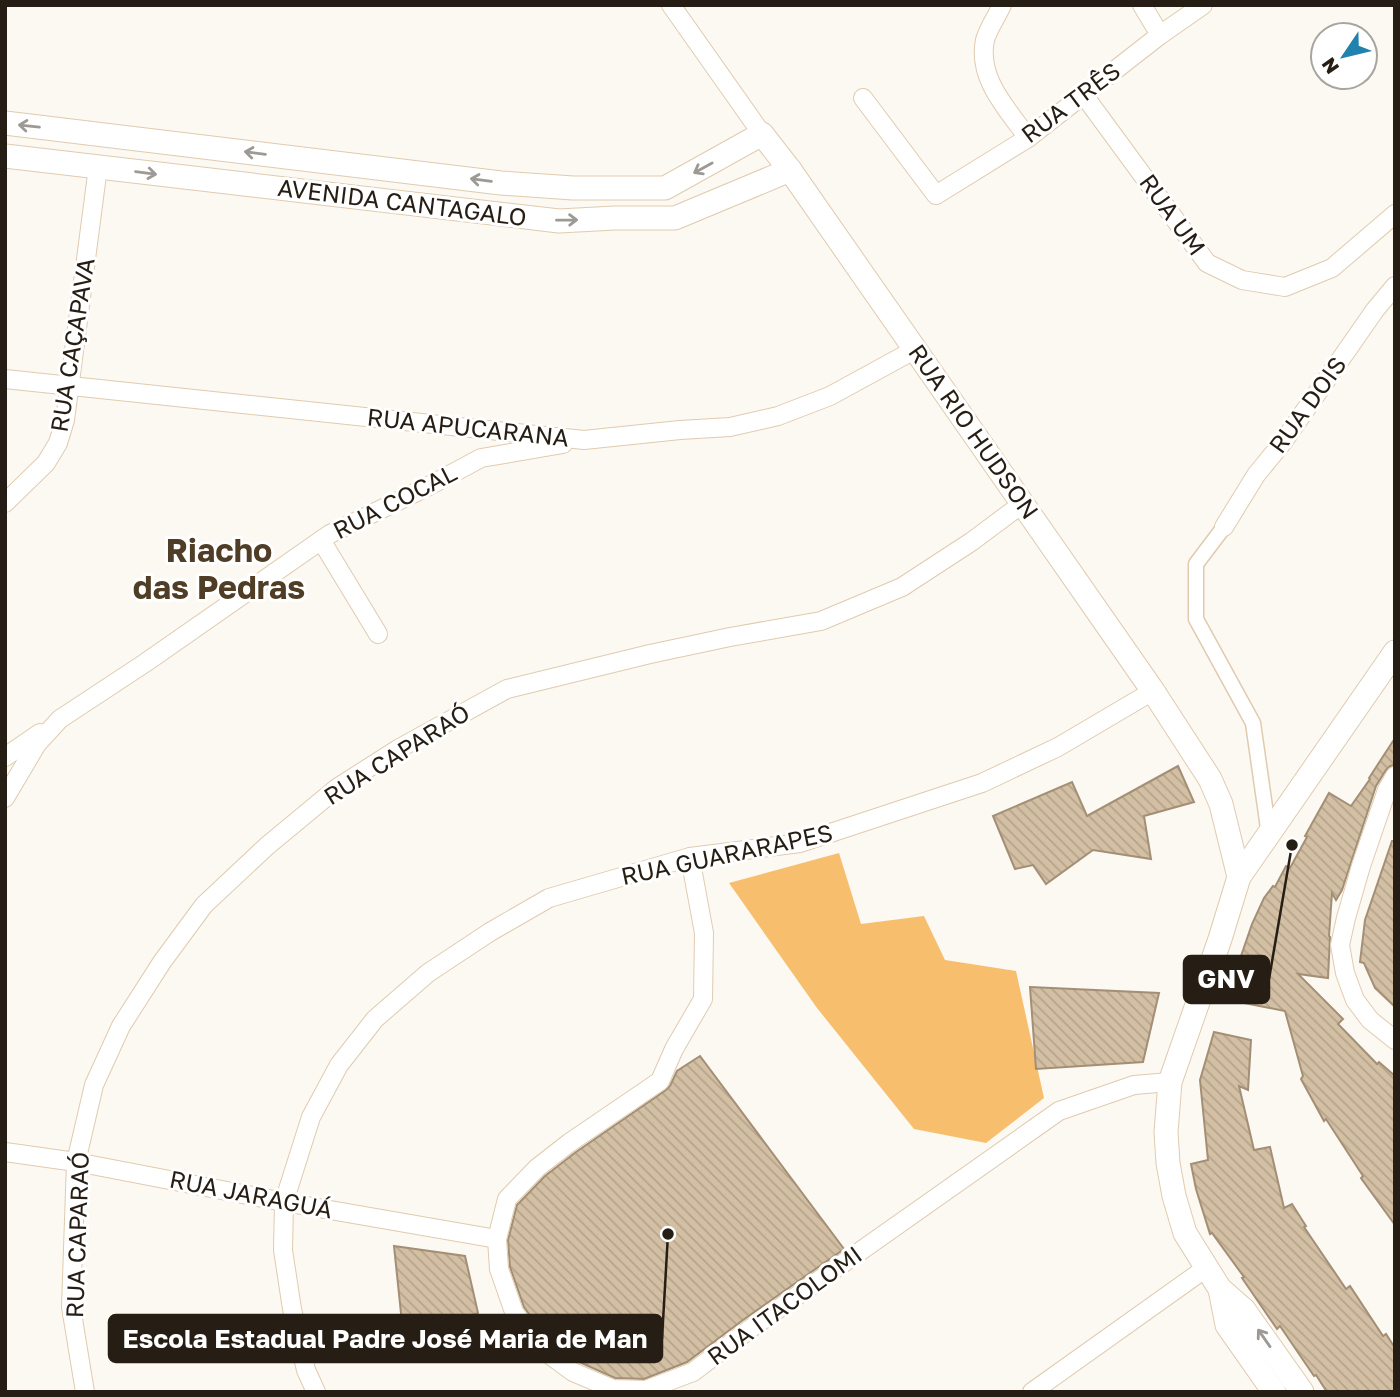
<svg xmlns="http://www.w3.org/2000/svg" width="1400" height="1397" font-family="'Golos Text',sans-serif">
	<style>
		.green { fill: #f7bf6d }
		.building { fill: url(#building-back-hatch); stroke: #a38f75; stroke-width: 2 }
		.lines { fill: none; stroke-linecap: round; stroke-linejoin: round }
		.pedestrian-casing { stroke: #e0cbaf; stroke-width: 17 }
		.minor-casing { stroke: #e0cbaf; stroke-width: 20 }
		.tertiary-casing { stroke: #e0cbaf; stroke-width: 25 }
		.pedestrian { stroke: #fff; stroke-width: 14 }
		.minor { stroke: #fff; stroke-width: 18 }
		.tertiary { stroke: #fff; stroke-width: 23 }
		.oneway { stroke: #9d9a95 }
		.labels { text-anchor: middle; stroke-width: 6; stroke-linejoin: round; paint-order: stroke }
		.street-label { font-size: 24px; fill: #261e14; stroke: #fff }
		.district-label { font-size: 32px; font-weight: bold; fill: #4f3e25; stroke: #fff }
		.leader { fill: none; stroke: #261e14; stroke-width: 2.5 }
		.callout-dot { fill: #261e14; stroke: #fff; stroke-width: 2.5 }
		.callout { fill: #261e14; stroke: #261e14; stroke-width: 2.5 }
		.callout-label { font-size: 26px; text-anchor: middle; font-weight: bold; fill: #fff }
	</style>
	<defs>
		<pattern id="building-back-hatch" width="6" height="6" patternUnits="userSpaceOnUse" patternTransform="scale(1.75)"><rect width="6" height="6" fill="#d3bfa3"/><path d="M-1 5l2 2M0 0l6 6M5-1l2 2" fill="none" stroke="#b5a48b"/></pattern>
	</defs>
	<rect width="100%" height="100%" fill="#fcf8f2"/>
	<!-- green -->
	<path class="green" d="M839,853L861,924L924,916L945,960L1016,971L1044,1098L986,1143L914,1129L817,1008L729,883Z"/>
	<!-- building -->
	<g class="building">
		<path d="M1395,738V765L1390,766L1386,770L1376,786L1342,890L1336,900L1332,893L1329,936L1330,937L1328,978L1298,974L1343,1019L1338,1024L1377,1064L1379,1062L1395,1076V1225L1361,1178L1363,1176L1326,1119L1324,1121L1301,1079L1303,1076L1285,1011L1224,999L1244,960L1240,959L1252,924L1264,898L1273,886L1275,887L1286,866L1290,868L1307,837L1305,836L1329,793L1351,806L1370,779L1369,778Z"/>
		<path d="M1178,766L1194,802L1144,816L1151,859L1093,850L1046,884L1033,865L1015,869L993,816L1072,782L1087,816Z"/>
		<path d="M1392,841H1395V1007L1375,988L1364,963L1360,962L1365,920Z"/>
		<path d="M1030,987L1159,993L1143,1062L1036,1069Z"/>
		<path d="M1214,1032L1251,1040L1248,1090L1239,1086L1254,1150L1270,1147L1284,1208L1292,1204L1306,1226L1304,1227L1346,1289L1350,1286L1383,1336L1386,1334L1395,1348V1392H1327L1316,1375L1314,1376L1280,1326L1277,1329L1242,1278L1244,1277L1212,1233L1210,1234L1196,1189L1191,1164L1208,1160L1200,1080Z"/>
		<path d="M700,1056L844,1249L743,1320L687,1362L644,1379L615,1378L579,1362L547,1339L524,1307L510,1267L508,1240L517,1205L545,1176L576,1152L666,1090L670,1086L677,1071Z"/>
		<path d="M394,1246L465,1256L478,1313L404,1342Z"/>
	</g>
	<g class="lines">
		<defs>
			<path id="pedestrian" d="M1224,527L1196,564V619L1253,723L1269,835"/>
			<g id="minor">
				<path d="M671,5L762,134"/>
				<path d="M1002,5C997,16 988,29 985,40C977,78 1007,109 1028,138"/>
				<path d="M1142,5L1160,35"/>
				<path d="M1083,94L1207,263L1242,280L1285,287L1332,268L1395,214"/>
				<path d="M863,98L936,195L1028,138L1160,35L1203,5"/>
				<path d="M5,379L584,440L680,430L730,427L778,416L830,396L916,349"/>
				<path d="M5,503L46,463L58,443L65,420L98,167"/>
				<path d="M1224,527L1256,475L1283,442L1375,310L1395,286"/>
				<path d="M321,540L378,634"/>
				<path d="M5,757L40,733"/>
				<path d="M1395,776L1387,790L1361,866L1346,918L1340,945L1345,973L1355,1000L1370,1020L1395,1040"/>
				<path d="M5,798L37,744L60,719L145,663L330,534L429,486L481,458L563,444"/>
				<path d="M690,857L704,933L703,999L674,1049L660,1081L569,1143L537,1168L507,1199L497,1239L499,1269L514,1312L539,1347L573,1372L613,1389L646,1390L693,1372L750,1329L1059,1111L1134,1085L1170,1082"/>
				<path d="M5,1152L76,1162L284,1202L497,1239"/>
				<path d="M85,1392L71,1307L76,1162L94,1085L121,1026L162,962L204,905L267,846L337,788L398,749L507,689L650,654L730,637L821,621L902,587L971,542L1022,504"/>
				<path d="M316,1392L306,1370L292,1309L283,1250L284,1202L311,1117L339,1065L375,1019L428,973L490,932L549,898L690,857L800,843L982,783L1058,747L1153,691"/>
				<path d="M1032,1392L1206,1268"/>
			</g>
			<g id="tertiary">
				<path d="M5,123L501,183L573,188H665L762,134L790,170L1153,691L1210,779L1221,804L1239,877"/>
				<path d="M5,156L559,221L615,218H675L790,170"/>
				<path d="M1220,1289L1227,1325L1274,1392"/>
				<path d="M1302,1392L1244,1310L1220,1289L1185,1233L1174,1196L1168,1163L1166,1132L1170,1082L1220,939L1239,877L1395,652"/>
			</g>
		</defs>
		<!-- pedestrian casing -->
		<use href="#pedestrian" class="pedestrian-casing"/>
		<!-- minor casing -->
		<use href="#minor" class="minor-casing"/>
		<!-- tertiary casing -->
		<use href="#tertiary" class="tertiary-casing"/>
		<!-- pedestrian -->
		<use href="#pedestrian" class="pedestrian"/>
		<!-- minor -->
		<use href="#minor" class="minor"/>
		<!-- tertiary -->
		<use href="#tertiary" class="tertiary"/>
	</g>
	<!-- one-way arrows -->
	<defs><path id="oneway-shaft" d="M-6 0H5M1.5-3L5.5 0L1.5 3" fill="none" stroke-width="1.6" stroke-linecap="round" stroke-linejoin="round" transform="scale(1.75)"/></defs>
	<g class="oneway">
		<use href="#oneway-shaft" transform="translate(29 126) rotate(-174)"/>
		<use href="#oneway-shaft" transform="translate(255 153) rotate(-173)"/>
		<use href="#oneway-shaft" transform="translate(703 168) rotate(151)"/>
		<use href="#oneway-shaft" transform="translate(146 173) rotate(7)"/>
		<use href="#oneway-shaft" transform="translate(481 180) rotate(-173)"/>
		<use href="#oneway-shaft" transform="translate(567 220) rotate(-1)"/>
		<use href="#oneway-shaft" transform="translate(1264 1338) rotate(-125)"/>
	</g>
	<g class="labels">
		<!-- street labels -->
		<g class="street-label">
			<text transform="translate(1071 103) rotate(-37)" y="8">RUA TRÊS</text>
			<text transform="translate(402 203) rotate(7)" y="8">AVENIDA CANTAGALO</text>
			<text transform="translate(1172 215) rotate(54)" y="8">RUA UM</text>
			<text transform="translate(73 345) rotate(-81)" y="8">RUA CAÇAPAVA</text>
			<text transform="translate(1308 405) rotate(-54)" y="8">RUA DOIS</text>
			<text transform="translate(468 428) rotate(6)" y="8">RUA APUCARANA</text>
			<text transform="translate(973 432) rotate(55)" y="8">RUA RIO HUDSON</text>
			<text transform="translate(395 502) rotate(-27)" y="8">RUA COCAL</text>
			<text transform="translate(397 755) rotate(-32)" y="8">RUA CAPARAÓ</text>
			<text transform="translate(727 855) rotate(-12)" y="8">RUA GUARARAPES</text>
			<text transform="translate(251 1195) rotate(11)" y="8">RUA JARAGUÁ</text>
			<text transform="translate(78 1235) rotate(-88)" y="8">RUA CAPARAÓ</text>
			<text transform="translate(785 1306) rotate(-36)" y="8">RUA ITACOLOMI</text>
		</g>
		<!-- district labels -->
		<g class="district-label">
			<text x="219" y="562">Riacho<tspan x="219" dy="37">das Pedras</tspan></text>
		</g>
	</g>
	<!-- callouts -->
	<path class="leader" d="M1292 845L1269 979M668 1234L662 1339"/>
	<g class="callout-dot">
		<circle cx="1292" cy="845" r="7"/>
		<circle cx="668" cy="1234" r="7"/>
	</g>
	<g class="callout">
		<rect x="1184" y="956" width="85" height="47" rx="7"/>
		<rect x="109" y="1315" width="553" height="47" rx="7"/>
	</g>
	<g class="callout-label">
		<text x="1226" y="988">GNV</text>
		<text x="385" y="1348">Escola Estadual Padre José Maria de Man</text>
	</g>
	<!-- border -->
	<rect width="1400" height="1397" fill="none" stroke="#261e14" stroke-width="14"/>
	<!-- north arrow -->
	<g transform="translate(1344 56) rotate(235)"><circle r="33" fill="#ffffff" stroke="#a8a5a1" stroke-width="2"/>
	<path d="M0-5L12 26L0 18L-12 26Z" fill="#2082ad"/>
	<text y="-10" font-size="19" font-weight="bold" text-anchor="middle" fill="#261e14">N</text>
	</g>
</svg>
